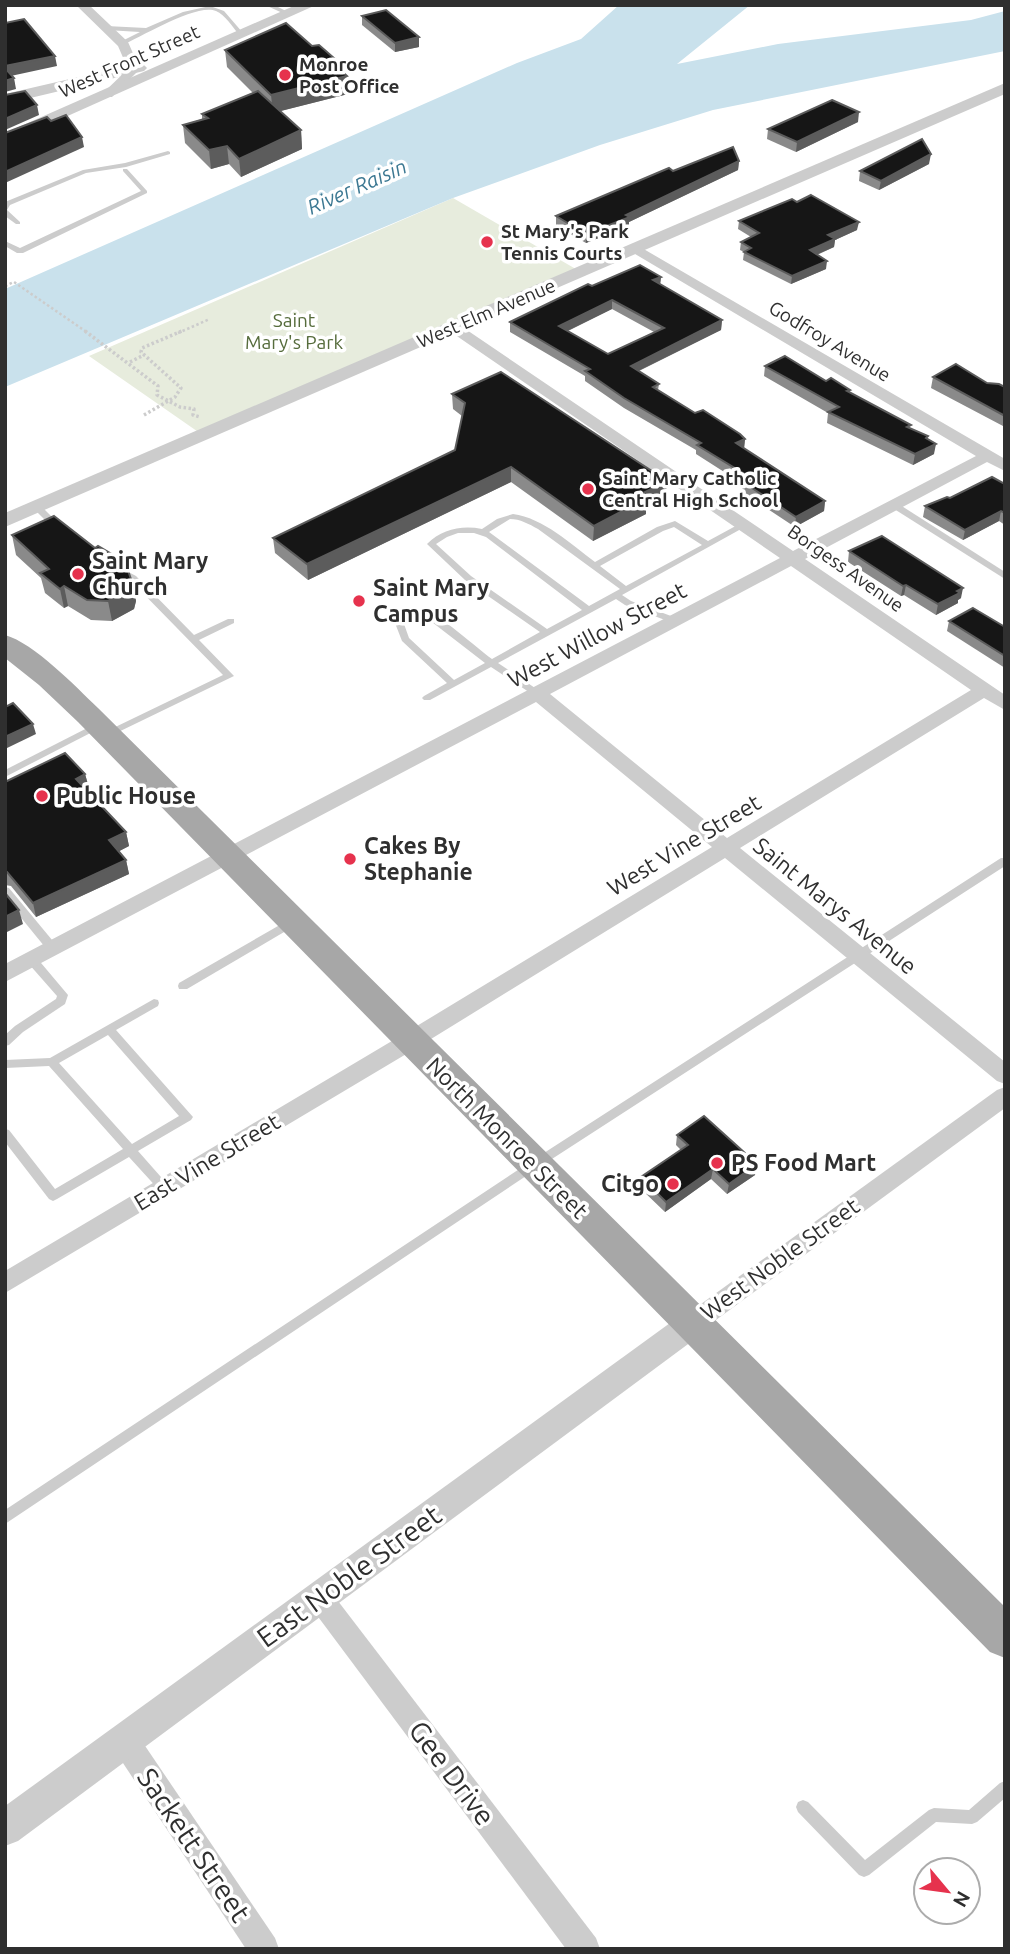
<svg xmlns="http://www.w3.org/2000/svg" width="1010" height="1954" font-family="Ubuntu,sans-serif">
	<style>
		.green { fill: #e7ecdd }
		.water { fill: #c9e1ec }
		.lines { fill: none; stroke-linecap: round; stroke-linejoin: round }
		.path-far1 { stroke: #ccc; stroke-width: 2.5; stroke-dasharray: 2.5 2.5; stroke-linecap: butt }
		.path { stroke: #ccc; stroke-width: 3.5; stroke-dasharray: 2.5 2.5; stroke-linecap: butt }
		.service { fill: #ccc; fill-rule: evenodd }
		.minor { fill: #ccc; fill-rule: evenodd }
		.tertiary { fill: #ccc; fill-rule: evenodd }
		.primary { fill: #a7a7a7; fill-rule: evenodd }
		.wall { fill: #8a8a8a; fill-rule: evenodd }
		.shaded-wall { fill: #5c5c5c }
		.building { fill: #161616; stroke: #5c5c5c; stroke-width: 2; fill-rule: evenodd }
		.poi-dot { fill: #e6324d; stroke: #fff; stroke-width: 2.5 }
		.labels { text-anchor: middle; stroke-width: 7; stroke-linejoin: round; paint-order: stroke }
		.far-street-label { font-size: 19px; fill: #2f2f2f; stroke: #fff }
		.far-poi-label { font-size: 19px; font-weight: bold; fill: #2f2f2f; stroke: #fff; text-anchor: start }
		.far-park-label { font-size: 19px; fill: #566c3c; stroke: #fff }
		.far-water-label { font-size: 21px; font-style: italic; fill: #3c7892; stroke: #fff }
		.poi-label { font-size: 23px; font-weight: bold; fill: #2f2f2f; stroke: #fff; text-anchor: start }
		.street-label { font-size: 23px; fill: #2f2f2f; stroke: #fff }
		.near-street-label { font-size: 28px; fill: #2f2f2f; stroke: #fff }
	</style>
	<rect width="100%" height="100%" fill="#fff"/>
	<!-- green -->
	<path class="green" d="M453,198L581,272L204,436L89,356Z"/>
	<!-- water -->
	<path class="water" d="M619,5H750L677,64L778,44L971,20L1005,11V51L713,110L600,145L453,198L5,387V289L517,63L581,39Z"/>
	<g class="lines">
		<!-- path-far1 -->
		<g class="path-far1">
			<path d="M5,286L14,282L88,333"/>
			<path d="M178,333L210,319"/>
		</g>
		<!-- path -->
		<g class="path">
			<path d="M85,331L158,386L157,395L180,407L194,409L193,415L200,417"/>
			<path d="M130,362L144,355"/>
			<path d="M144,415L175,397L181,388L141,352L142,348L182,331"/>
		</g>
		<!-- service -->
		<g class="service">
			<path d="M265,5H274L292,14L287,15Z"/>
			<path d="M210,6L224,11L243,33V35H239C233,27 225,15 216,11C196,3 142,37 122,45L119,43L120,42L140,32L106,30L103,28L106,26L146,28L183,12Z"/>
			<path d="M168,151L170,152V154L126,167L86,173L10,205L7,210L20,222V224H16L5,216V202L83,170L125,163Z"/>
			<path d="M123,169H127L147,191V193L23,253H17L5,246V241L20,248L141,191L123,171Z"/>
			<path d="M891,503H897L1005,572V579L891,507Z"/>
			<path d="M34,505H40L60,525V529H54L34,509Z"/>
			<path d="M513,514C543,518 571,544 595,562L657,527L675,521L708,541L743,522H749L750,524L622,595L631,601L679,619V623H673L625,605L616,599L498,663L541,692L543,694L541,696H535L491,667L430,700H424L422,698L424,696L447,683L402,641L395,623C401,616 413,606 423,609C439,614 477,648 492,659L540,632L465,580L427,544C442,529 462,525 482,529L497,519ZM510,519C520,519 529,524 538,529L620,589L589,606L489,532ZM674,527L702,545L626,586L600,566L663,531ZM458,533H474L486,537L582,610L547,629L471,576L436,544L447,537ZM419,614L428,619L485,663L454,680L409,638L404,624L411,617Z"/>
			<path d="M119,567L136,576L194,635L228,619H234V623L199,640L234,676L108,737L105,736L103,734L105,732L223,675L130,580L116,572V568Z"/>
			<path d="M99,722L104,725L102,727L5,777V770Z"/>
			<path d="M1001,858H1005V866L538,1168L5,1524V1510L530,1162Z"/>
			<path d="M5,887L9,888L57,946L58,949L57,952H49L5,898Z"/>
			<path d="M292,918L297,922L296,925L187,989H179L178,986L179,983Z"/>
			<path d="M32,956L36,957L68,995L65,1004L23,1032L9,1045L5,1046V1035L15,1026L56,999L57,996L28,963L27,960Z"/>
			<path d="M154,999L158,1000L159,1003L158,1006L116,1030L193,1117L191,1120L138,1151L168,1185L170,1188L168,1191L164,1193L160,1191L129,1157L57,1199L53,1201L49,1199L5,1142V1129L9,1130L55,1189L123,1149L49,1066L5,1068V1060L50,1058ZM108,1035L179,1116L132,1144L59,1063Z"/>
			<path d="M1005,1781V1798L977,1822L972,1824L936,1822L869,1875L864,1877L859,1875L798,1812L796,1807L798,1802L803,1800L808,1802L865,1860L929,1810L934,1808L969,1810L1000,1783Z"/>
		</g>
		<!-- minor -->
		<g class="minor">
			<path d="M76,5H89L128,42L140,69L112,97H104L102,94L128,69L118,46Z"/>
			<path d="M635,244L1005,459V471L987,462L805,559L1005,695V710L984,698L740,848L1005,1062V1084L997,1081L725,858L418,1047L5,1293V1271L402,1035L712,847L536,702L5,982V964L780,558L448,330L446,327L448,324H458L793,551L976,456L630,251L628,248ZM791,566L971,690L727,838L550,694Z"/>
			<path d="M1005,1087V1108L701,1331L692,1335L683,1331L680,1324L683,1317L997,1090Z"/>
			<path d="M319,1584L328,1588L596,1938L600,1949H566L310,1606L306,1597L310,1588Z"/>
			<path d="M125,1727L135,1731L275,1938L279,1949H246L115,1751L111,1741L115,1731Z"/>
		</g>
		<!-- tertiary -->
		<g class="tertiary">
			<path d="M296,5H316L5,144V133Z"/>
			<path d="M139,63L144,65L147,68L144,71L5,104V94Z"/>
			<path d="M1005,83V94L5,527V513Z"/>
			<path d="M692,1311L703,1315L707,1324L703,1333L18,1841L5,1846V1806L681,1315Z"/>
		</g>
		<!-- primary -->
		<path class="primary" d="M5,635C34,643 76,687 98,708L1005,1607V1658L990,1652L78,722L39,685L5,658Z"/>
	</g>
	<!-- wall -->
	<g class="wall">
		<path d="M362,16L419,47L395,52L362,25Z"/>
		<path d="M312,46L342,65V72L348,94L280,111L301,130L302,149L241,177L229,164L211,169L185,143L183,125L202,119V114L253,93L227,67L225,50Z"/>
		<path d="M858,122L796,152L767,139L768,129Z"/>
		<path d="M739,161L738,170L629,222V226L586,243L556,226V216L673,171Z"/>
		<path d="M929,164L879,190L859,181L860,171Z"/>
		<path d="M739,221L857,230L835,240L834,247L817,255L826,269L791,284L743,260L744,252L740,250L741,242L751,237L738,229Z"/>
		<path d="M661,277L660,284L722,320L721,330L639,371L659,384L658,390L695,413L745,439L744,448L825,501L824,511L795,527L742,492L743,484L696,454V450L624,408L585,381V376L510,332V322L592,286ZM612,309L654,332L608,354L568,331Z"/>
		<path d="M765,366L826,381L849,392L927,439L934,454L913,465L827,423L828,413L764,376Z"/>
		<path d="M933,377L987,383L1005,387V435L1004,434L1005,430L1003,429V426L931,388Z"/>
		<path d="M452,394L667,481L666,496L646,506V514L593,541L511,482L308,580L275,553L273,538L455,450L462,416L453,409Z"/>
		<path d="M1005,484V525L999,521L963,540L923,517L925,506L950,498Z"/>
		<path d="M12,535L132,582L136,601L134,609L112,621L91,620L68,606L64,608L45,593L41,578L16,555Z"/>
		<path d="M849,551L961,598L958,600V603L936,615L904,595L901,596L848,562Z"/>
		<path d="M949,621L1005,627V668L947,631Z"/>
		<path d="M85,774L89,788L86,790L126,832L129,846L119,851L126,860L129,874L36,917L11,886L5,885V782Z"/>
		<path d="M677,1135L755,1175L727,1194L711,1179L665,1212L640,1188L641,1177L681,1150L676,1145Z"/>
	</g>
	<!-- shaded-wall -->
	<g class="shaded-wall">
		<path d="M419,37V47L395,52V43Z"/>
		<path d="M55,56L57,66L6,77L5,66Z"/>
		<path d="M342,65V77L347,76L348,94L273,113L271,95L336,66Z"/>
		<path d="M14,78L16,89L5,92V81Z"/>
		<path d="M37,105L39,115L5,130V119Z"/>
		<path d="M859,112L858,122L796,152L797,142Z"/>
		<path d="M301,130L302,149L241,177L239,159Z"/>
		<path d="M82,137L84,147L5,183V172Z"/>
		<path d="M227,146L229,164L211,169L209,150Z"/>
		<path d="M931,154L929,164L879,190L881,181Z"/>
		<path d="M739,161L738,170L629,222V226L586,243V234Z"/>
		<path d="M859,222L857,230L835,240L834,247L809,258L810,250L828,235Z"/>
		<path d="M827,261L826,269L791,284L792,276Z"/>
		<path d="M661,277L660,286L653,280Z"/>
		<path d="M612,300V309L559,335V326Z"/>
		<path d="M722,320L721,330L630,375L631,366Z"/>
		<path d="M745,439L744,449L736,443Z"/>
		<path d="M936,444L934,454L913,465L915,454Z"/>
		<path d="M511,467V482L308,580L307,564Z"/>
		<path d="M667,481L666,496L646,506V514L593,541L594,526L641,494Z"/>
		<path d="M825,501L824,511L795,527L796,517Z"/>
		<path d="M1001,511L999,521L963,540L965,530Z"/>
		<path d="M132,582L136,601L134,609L112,621L108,601Z"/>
		<path d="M906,585L904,595L901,596L903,586Z"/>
		<path d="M64,586L68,606L64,608L60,589Z"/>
		<path d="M963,588L961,598L958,600V603L936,615L938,604Z"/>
		<path d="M33,724L36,734L5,749V737Z"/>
		<path d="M85,774L89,788L79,793L76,779Z"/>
		<path d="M126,832L129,846L112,855L109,840Z"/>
		<path d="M126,860L129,874L36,917L33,903Z"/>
		<path d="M19,910L23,924L5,933V917Z"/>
		<path d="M757,1164L755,1175L727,1194L729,1184Z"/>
		<path d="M713,1169L711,1179L665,1212L666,1202Z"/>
	</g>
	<!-- building -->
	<g class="building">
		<path d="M386,10L419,37L395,43L362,16Z"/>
		<path d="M24,19L55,56L5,66V23Z"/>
		<path d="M286,23L312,46L319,45L342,65L336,66L347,76L271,95L225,50Z"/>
		<path d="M5,68L14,78L5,81Z"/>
		<path d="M25,91L37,105L5,119V95Z"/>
		<path d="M258,91L301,130L239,159L227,146L209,150L183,125L208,118L202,114Z"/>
		<path d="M832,100L859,112L797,142L768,129Z"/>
		<path d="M66,115L82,137L5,172V133L47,117L51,121Z"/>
		<path d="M922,139L931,154L881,181L860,171Z"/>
		<path d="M733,147L739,161L626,215L630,217L586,234L556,216L669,168L673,171Z"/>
		<path d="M811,195L859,222L828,235L835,239L810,250L827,261L792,276L744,252L751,248L741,242L759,233L739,221L792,199L797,202Z"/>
		<path d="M640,265L661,277L653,280L722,320L631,366L659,384L653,387L695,413L703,410L740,434L745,439L736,443L825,501L796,517L743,482L751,478L697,445L701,443L624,398L585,371L590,369L510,322L588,284L592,286ZM612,300L664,328L608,354L559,326Z"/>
		<path d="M785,356L826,381L831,378L850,390L847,391L911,425L907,427L928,436L926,438L936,444L915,454L828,412L839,407L765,366Z"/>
		<path d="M956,364L987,383L999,384L1005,387V416L933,377Z"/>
		<path d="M501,372L667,481L641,494L647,498L594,526L511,467L307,564L273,538L455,450L465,403L452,394Z"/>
		<path d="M992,477L1005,484V513L1001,511L965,530L925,506L947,497L950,498Z"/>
		<path d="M54,516L95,548L98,546L125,562L132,582L130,589L108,601L87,600L64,586L60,589L40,573L49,569L12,535Z"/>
		<path d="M882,536L963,588L957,591L960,593L938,604L906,585L903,586L849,551Z"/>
		<path d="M973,608L1005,627V656L949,621Z"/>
		<path d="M13,703L33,724L5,737V707Z"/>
		<path d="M65,753L85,774L76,779L126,832L109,840L126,860L33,903L7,872H5V782Z"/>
		<path d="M5,893L19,910L5,917Z"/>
		<path d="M704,1116L757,1164L729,1184L713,1169L666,1202L641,1177L688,1145L677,1135Z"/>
	</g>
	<!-- markers -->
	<g class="poi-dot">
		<circle cx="285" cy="75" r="7"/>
		<circle cx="487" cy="242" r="7"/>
		<circle cx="588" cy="489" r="7"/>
		<circle cx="78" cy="574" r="7"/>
		<circle cx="359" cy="601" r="7"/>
		<circle cx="42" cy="796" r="7"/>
		<circle cx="350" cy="859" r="7"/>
		<circle cx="717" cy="1163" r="7"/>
		<circle cx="673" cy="1184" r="7"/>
	</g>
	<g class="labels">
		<!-- far-street labels -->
		<g class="far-street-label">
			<text transform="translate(129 61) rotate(-24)" y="7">West Front Street</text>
			<text transform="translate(486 313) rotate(-23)" y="7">West Elm Avenue</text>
			<text transform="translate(830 341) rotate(31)" y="7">Godfroy Avenue</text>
			<text transform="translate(846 568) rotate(35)" y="7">Borgess Avenue</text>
		</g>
		<!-- far-poi labels -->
		<g class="far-poi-label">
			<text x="299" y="71">Monroe<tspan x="299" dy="22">Post Office</tspan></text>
			<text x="501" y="238">St Mary's Park<tspan x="501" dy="22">Tennis Courts</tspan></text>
			<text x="602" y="485">Saint Mary Catholic<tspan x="602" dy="22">Central High School</tspan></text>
		</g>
		<!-- far-park labels -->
		<g class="far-park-label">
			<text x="294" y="327">Saint<tspan x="294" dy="22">Mary's Park</tspan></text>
		</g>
		<!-- far-water labels -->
		<g class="far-water-label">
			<text transform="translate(357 187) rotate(-24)" y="7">River Raisin</text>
		</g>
		<!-- poi labels -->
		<g class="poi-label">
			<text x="92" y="569">Saint Mary<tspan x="92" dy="26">Church</tspan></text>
			<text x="373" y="596">Saint Mary<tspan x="373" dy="26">Campus</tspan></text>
			<text x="56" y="804">Public House</text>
			<text x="364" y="854">Cakes By<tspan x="364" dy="26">Stephanie</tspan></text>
			<text x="731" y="1171">PS Food Mart</text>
			<text x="659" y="1192" text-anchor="end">Citgo</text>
		</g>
		<!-- street labels -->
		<g class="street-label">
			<text transform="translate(597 635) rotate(-28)" y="8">West Willow Street</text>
			<text transform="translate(684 845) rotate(-31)" y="8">West Vine Street</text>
			<text transform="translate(835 906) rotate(39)" y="8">Saint Marys Avenue</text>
			<text transform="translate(507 1138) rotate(45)" y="8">North Monroe Street</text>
			<text transform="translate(207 1162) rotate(-31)" y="8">East Vine Street</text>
			<text transform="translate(780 1259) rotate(-36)" y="8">West Noble Street</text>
		</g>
		<!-- near-street labels -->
		<g class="near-street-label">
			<text transform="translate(349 1576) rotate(-36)" y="10">East Noble Street</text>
			<text transform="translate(452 1773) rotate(53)" y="10">Gee Drive</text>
			<text transform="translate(194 1845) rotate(56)" y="10">Sackett Street</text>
		</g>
	</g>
	<!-- border -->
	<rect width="1010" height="1954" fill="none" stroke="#2f2f2f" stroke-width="14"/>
	<!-- north arrow -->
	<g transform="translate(947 1891) rotate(119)"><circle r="33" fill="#ffffff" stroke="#acacac" stroke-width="2"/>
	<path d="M0-5L12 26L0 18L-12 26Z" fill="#e6324d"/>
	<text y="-10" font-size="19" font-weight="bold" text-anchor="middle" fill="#2f2f2f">N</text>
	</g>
</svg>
